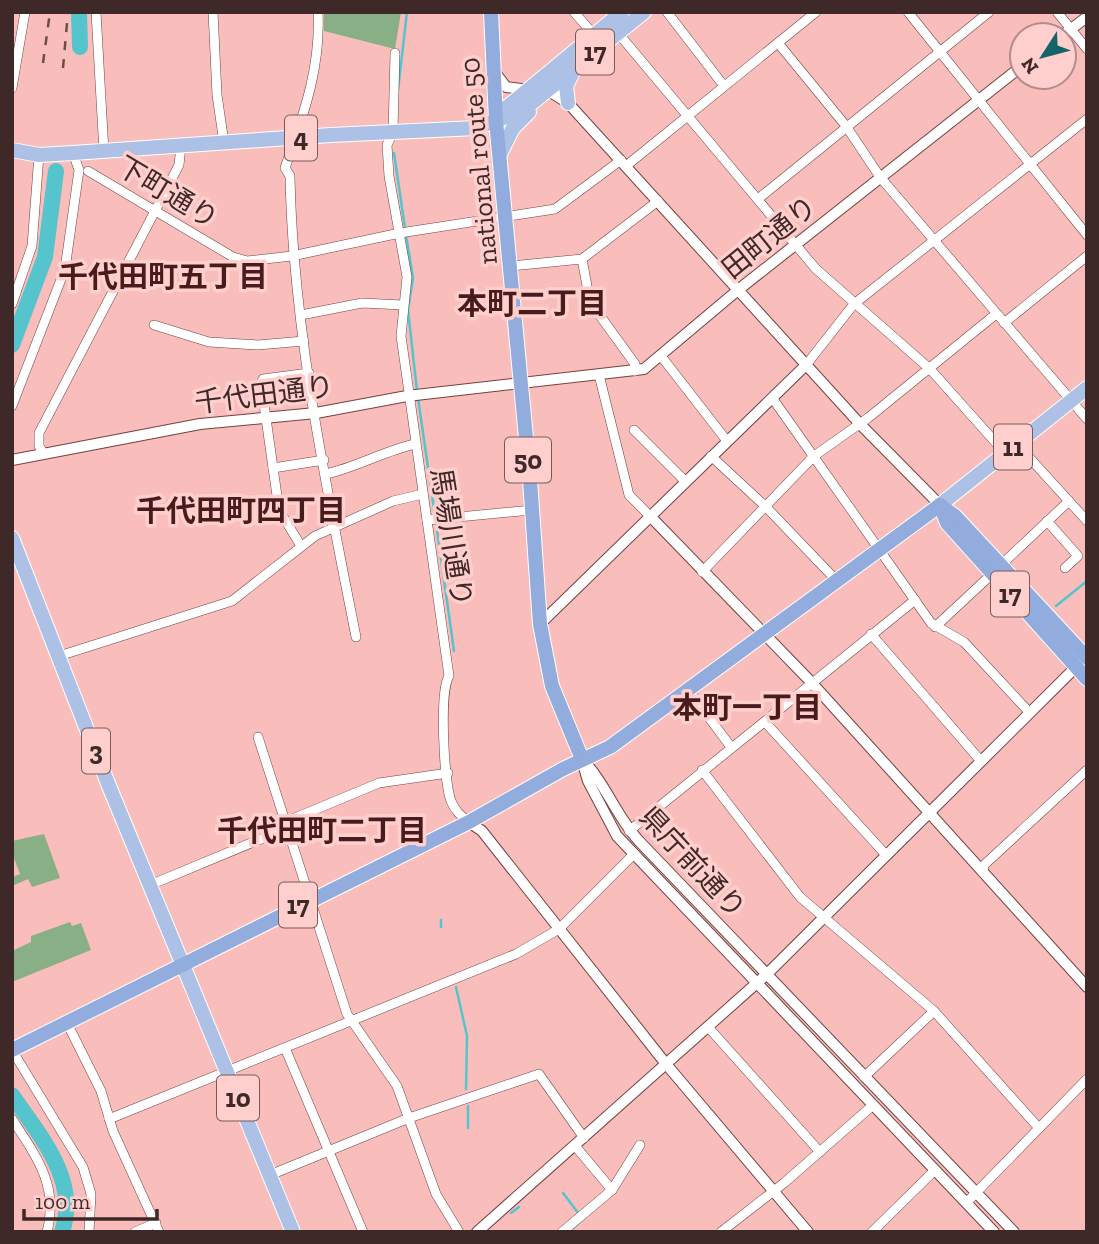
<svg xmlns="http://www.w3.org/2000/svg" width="1099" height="1244" font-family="'Zilla Slab','Noto Sans JP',serif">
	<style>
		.green { fill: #88af85 }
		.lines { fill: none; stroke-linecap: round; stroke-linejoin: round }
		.stream { stroke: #55c4cd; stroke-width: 2.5 }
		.river { stroke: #55c4cd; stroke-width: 16 }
		.minor-casing { stroke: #724240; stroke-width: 10 }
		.tertiary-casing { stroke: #724240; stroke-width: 12 }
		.primary-casing { stroke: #fff; stroke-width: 16 }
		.trunk-casing { stroke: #fff; stroke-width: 16 }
		.minor { stroke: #fff; stroke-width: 9 }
		.tertiary { stroke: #fff; stroke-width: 10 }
		.primary { stroke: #adc1e6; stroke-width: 14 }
		.trunk { stroke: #92acde; stroke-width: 14 }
		.rail { stroke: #6c4d4b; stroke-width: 2.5; stroke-dasharray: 9 9; stroke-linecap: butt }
		.labels { text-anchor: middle; stroke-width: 7; stroke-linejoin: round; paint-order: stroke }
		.shield { fill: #fecfcc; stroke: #785b59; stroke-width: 2 }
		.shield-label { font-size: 26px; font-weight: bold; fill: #3f2928 }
		.street-label { font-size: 28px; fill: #3f2928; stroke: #fecfcc }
		.neighbourhood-label { font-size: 30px; font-weight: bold; fill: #481c1c; stroke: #fecfcc }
	</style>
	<rect width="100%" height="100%" fill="#f9bebb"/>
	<!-- green -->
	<g class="green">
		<path d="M324,12H401L395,49L324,31Z"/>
		<path d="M44,834L60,878L32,887L28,879L12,886V877L20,874L12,853V841Z"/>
		<path d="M70,922L72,926L81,923L91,950L12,982V951L31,942V936Z"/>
	</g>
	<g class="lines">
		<!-- stream -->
		<g class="stream">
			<path d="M398,90L407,12"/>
			<path d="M394,153L405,228"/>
			<path d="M406,235L413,278L408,310L417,391"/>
			<path d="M418,398L435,516"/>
			<path d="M436,523L454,651"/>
			<path d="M1056,606L1087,581"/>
			<path d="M441,920V927"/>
			<path d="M456,987L467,1036L466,1089"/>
			<path d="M468,1106V1128"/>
			<path d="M563,1193L579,1214"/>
			<path d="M511,1213L519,1207"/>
			<path d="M571,1230L583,1219"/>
		</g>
		<!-- river -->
		<g class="river">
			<path d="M79,12L80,47"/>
			<path d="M12,345L45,257L56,171"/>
			<path d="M12,1095C39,1135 80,1180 62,1232"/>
		</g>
		<defs>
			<g id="minor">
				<path d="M96,12L104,152"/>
				<path d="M213,12L217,95L224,143"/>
				<path d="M318,12C321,68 303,116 285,168L290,176C293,330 326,485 356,637"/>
				<path d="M574,12L594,35"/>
				<path d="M667,12L724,86"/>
				<path d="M908,12L1087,235"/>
				<path d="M1057,12L1087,49"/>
				<path d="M618,33L816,269L930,369L1005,453"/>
				<path d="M778,43L846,126L880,177L1087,419"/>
				<path d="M395,53L393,132L387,145L389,176L407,277L401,336L449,676C439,692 444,782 451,801C455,811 461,816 469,822"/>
				<path d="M12,88L25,12"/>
				<path d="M626,166L816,12"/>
				<path d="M88,171L233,257L247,261L292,256L400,233L555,209L621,160"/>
				<path d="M758,199L989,12"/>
				<path d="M582,259L590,302L635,364V371"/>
				<path d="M511,266L582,259L658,201"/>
				<path d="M12,304L32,246L39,155"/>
				<path d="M301,315L362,303L403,305"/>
				<path d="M1004,323L1087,256"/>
				<path d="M154,325L209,342L258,345L304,341"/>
				<path d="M661,356L727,441"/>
				<path d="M806,365L854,304L1087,119"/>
				<path d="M599,375L629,495L649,515"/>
				<path d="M773,399L931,623L964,642L1029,712"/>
				<path d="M12,406L65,269L79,170L73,153"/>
				<path d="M634,430L685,481"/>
				<path d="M1017,444L1087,521"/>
				<path d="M43,453L39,446V433L179,165L181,146"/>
				<path d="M711,456L765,506L837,581"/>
				<path d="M273,468L324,460"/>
				<path d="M326,474C357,467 384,451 415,444"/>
				<path d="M427,520L532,510"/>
				<path d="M1047,521L1078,556L1065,568"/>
				<path d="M301,546L279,510L261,383L263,379L309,373"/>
				<path d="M1001,565L1069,501"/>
				<path d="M702,572L814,456L868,418L996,314"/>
				<path d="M935,627L992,574"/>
				<path d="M871,634L980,760"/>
				<path d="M59,656L232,601L315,536L393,501L423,494"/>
				<path d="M689,691L731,747"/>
				<path d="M765,722L886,855"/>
				<path d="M258,737L347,1014L397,1086L436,1194L459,1232"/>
				<path d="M702,770L800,897L934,1011L1038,1127"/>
				<path d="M629,831L915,600"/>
				<path d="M983,871L984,865L1087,770"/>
				<path d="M150,885L280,831L290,820L379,783L448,773"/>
				<path d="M67,1023L101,1091L113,1131L159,1232"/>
				<path d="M708,1027L820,1152"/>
				<path d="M285,1048L363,1232"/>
				<path d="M12,1050L83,1167L91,1194L89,1232"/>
				<path d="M864,1077L934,1011"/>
				<path d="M12,1119C36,1156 59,1185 47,1232"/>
				<path d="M109,1119L516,954L559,929L634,854"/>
				<path d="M576,1147L612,1190"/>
				<path d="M270,1175L409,1118L539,1074L584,1138"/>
				<path d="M966,1203L1087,1079"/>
				<path d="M135,1232L156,1223"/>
				<path d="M562,1232L612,1190L640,1145"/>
				<path d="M721,1232L784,1183L872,1106"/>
				<path d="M872,1232L934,1171"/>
			</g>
			<g id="tertiary">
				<path d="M1063,35L1087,17"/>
				<path d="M494,71L506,87L552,93L568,103L860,424L940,505"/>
				<path d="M12,460L200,424L316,413L407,396L644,369L738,290L1022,66"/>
				<path d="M649,515L811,682L1087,987"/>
				<path d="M540,624L806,365"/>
				<path d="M582,759C606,784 616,816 639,841L1014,1232"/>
				<path d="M582,760L588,781L617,836L994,1232"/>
				<path d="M469,822L482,831L666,1064L808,1232"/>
				<path d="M477,1232L767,974L1080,663"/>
			</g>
			<g id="primary">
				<path d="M568,103L566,86L573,72"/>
				<path d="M496,121L506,108L622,12"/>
				<path d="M12,150L39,155L73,153L331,135L476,128L522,111L644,12"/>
				<path d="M500,154L513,128L529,112"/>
				<path d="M940,505L1087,388"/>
				<path d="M12,538L109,786L293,1232"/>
			</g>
			<g id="trunk">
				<path d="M491,12L496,121L530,480L540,624L552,686L582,759"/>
				<path d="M940,505L947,523L1087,679"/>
				<path d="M941,506L955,516L1087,658"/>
				<path d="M12,1050L469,822L563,769L610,747L940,505"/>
			</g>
		</defs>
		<!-- minor casing -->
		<use href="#minor" class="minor-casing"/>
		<!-- tertiary casing -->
		<use href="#tertiary" class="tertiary-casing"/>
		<!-- primary casing -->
		<use href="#primary" class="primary-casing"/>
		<!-- trunk casing -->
		<use href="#trunk" class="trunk-casing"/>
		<!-- minor -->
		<use href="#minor" class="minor"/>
		<!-- tertiary -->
		<use href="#tertiary" class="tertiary"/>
		<!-- primary -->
		<use href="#primary" class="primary"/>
		<!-- trunk -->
		<use href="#trunk" class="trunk"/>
		<!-- rail -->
		<g class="rail">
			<path d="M43,63L50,12"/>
			<path d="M63,68L68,12"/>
		</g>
	</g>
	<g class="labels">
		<!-- shield labels -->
		<g class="shield">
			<rect x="576" y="29.5" width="38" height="45" rx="5"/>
			<rect x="285" y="115.5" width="32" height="45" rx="5"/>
			<rect x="994" y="424.5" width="38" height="45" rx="5"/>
			<rect x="505" y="437.5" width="46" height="45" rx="5"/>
			<rect x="991" y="571.5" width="38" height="45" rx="5"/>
			<rect x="82" y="728.5" width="28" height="45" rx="5"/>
			<rect x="279" y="882.5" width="38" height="45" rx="5"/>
			<rect x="217" y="1075.5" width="42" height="45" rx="5"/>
		</g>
		<g class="shield-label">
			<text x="595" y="61">17</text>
			<text x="301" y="147">4</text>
			<text x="1013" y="456">11</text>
			<text x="528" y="469">50</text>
			<text x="1010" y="603">17</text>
			<text x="96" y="760">3</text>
			<text x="298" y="914">17</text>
			<text x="238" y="1107">10</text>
		</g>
		<!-- street labels -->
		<g class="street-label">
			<text transform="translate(478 161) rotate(-95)" y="10">national route 50</text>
			<text transform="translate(168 192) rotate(31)" y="10">下町通り</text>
			<text transform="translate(769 237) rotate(-39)" y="10">田町通り</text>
			<text transform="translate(264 394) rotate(-7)" y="10">千代田通り</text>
			<text transform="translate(452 537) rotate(81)" y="10">馬場川通り</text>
			<text transform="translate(693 862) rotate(47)" y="10">県庁前通り</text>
		</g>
		<!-- neighbourhood labels -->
		<g class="neighbourhood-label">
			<text x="163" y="287">千代田町五丁目</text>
			<text x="532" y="314">本町二丁目</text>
			<text x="241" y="521">千代田町四丁目</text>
			<text x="747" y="718">本町一丁目</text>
			<text x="322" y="841">千代田町二丁目</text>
		</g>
	</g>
	<!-- border -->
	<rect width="1099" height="1244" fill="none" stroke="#3f2928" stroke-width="28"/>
	<!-- north arrow -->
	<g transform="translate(1043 56) rotate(234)"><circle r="33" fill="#fecfcc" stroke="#b28d8a" stroke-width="2"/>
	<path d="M0-5L12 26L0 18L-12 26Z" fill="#15646a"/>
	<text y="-10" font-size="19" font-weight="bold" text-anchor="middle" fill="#3f2928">N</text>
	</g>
	<!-- scale -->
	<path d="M24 1209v10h133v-10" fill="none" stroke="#3f2928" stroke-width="3.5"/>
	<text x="35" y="1209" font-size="21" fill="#3f2928" stroke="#fecfcc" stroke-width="5" paint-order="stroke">100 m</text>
</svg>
